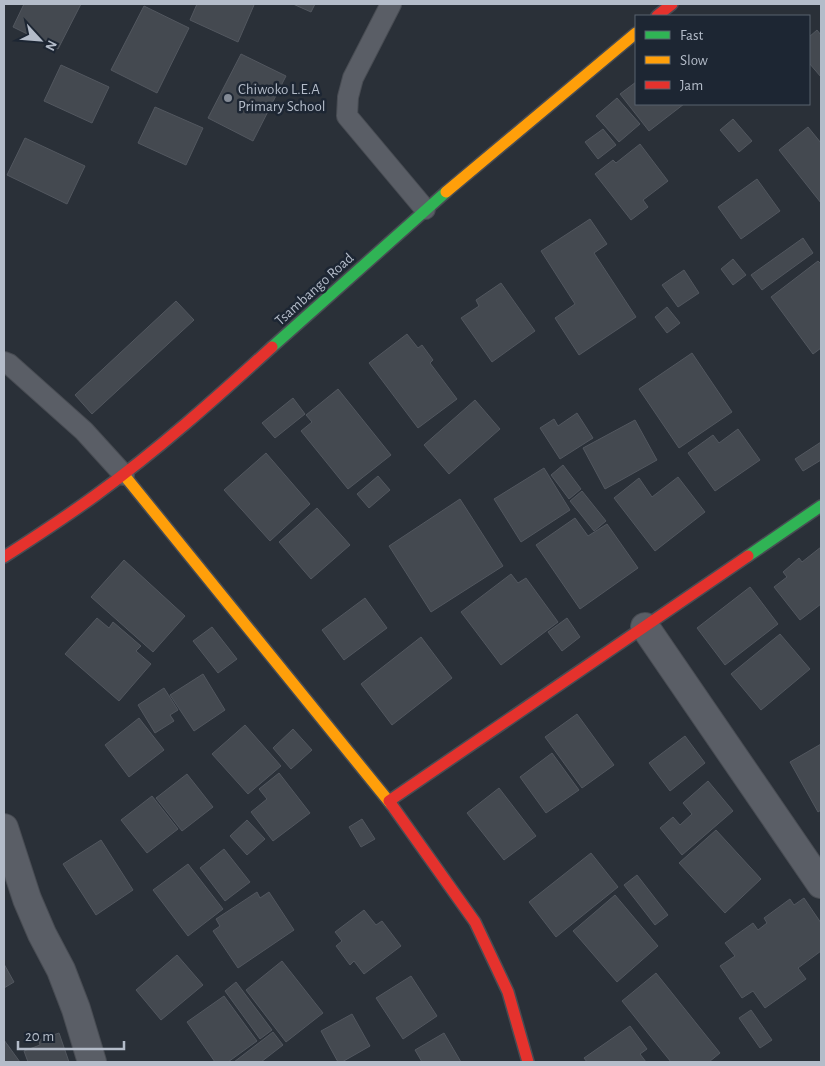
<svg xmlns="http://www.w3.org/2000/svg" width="825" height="1066" font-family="'Alegreya Sans',sans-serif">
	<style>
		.building { fill: #444950; stroke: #52575f }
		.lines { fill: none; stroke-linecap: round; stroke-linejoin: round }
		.lane-casing { stroke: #484c53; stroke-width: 22 }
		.street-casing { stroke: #484c53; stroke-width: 30 }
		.fast-casing { stroke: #484c53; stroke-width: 14 }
		.slow-casing { stroke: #484c53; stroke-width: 14 }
		.jam-casing { stroke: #484c53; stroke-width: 14 }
		.lane { stroke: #5a5e66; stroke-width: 20 }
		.street { stroke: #5a5e66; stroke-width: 28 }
		.fast { stroke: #30b455; stroke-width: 11 }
		.slow { stroke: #ff9f0a; stroke-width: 11 }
		.jam { stroke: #e5322d; stroke-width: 11 }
		.poi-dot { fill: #848b96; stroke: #1d2633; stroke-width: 2 }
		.labels { text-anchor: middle; stroke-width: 5; stroke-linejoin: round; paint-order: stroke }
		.poi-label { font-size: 15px; fill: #b4bcc9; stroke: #1d2633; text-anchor: start }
		.street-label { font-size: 15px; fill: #b4bcc9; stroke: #1d2633 }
	</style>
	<rect width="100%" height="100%" fill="#2a3038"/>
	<!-- building -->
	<g class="building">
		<path d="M24,4H81L58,49L13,27Z"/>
		<path d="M197,4H251L254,5L238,42L190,20Z"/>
		<path d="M293,4H315L311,12Z"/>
		<path d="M144,6L189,28L157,93L111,70Z"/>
		<path d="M817,30L821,35V77L809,63V37Z"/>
		<path d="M241,54L286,76L253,141L208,118Z"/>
		<path d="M61,65L109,87L92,123L44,101Z"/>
		<path d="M636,82V104H684L649,131L620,94Z"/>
		<path d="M617,98L640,124L619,142L596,116Z"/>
		<path d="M155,107L203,128L186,165L138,143Z"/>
		<path d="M733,119L752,141L739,152L720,130Z"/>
		<path d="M808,127L821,143V203L779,150Z"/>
		<path d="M603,129L616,145L598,159L585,142Z"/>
		<path d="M25,138L85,166L67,204L7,175Z"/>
		<path d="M640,144L668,181L643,200L648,207L631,220L595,174L613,160L616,163Z"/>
		<path d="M757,179L780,211L741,239L718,207Z"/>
		<path d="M590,219L607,244L594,253L636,317L579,355L555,318L575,304L541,251Z"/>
		<path d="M803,238L813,253L762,290L751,275Z"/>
		<path d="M733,259L746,275L733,285L721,269Z"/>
		<path d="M818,261L821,264V348L813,354L771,297Z"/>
		<path d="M684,270L699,293L678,307L662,285Z"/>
		<path d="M501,283L535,331L492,362L461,318L479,306L476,300Z"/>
		<path d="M176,301L194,320L92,414L75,395Z"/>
		<path d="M667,307L680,323L667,333L655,317Z"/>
		<path d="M407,334L418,348L422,345L433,360L430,363L457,399L418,428L369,363Z"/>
		<path d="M692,353L732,412L679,448L639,389Z"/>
		<path d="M338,389L391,455L348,489L301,431L312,422L306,415Z"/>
		<path d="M293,398L305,414L275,438L262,423Z"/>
		<path d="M475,400L500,429L449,474L424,445Z"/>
		<path d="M577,413L593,438L560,459L540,428L554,419L558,426Z"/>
		<path d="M635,420L657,460L605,489L583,448Z"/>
		<path d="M738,429L760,460L715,491L688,453L713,435L719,443Z"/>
		<path d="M821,442V460L803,471L795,459Z"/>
		<path d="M266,453L310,504L270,541L224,490Z"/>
		<path d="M563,465L581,489L569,499L551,475Z"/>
		<path d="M544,468L570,510L521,542L494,499Z"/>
		<path d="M378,476L390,490L369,508L357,494Z"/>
		<path d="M678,477L705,512L655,551L614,498L639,478L652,497Z"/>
		<path d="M582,491L606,521L594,531L570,501Z"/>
		<path d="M460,499L503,566L431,612L389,546Z"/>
		<path d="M317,508L350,545L311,579L279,542Z"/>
		<path d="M575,518L588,536L607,524L638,568L580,609L536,545Z"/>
		<path d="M821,547V604L800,620L774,587L787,577L783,572L799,558L802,562Z"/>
		<path d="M124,560L185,616L153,652L91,597Z"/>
		<path d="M511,574L518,583L526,578L558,622L501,665L461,612Z"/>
		<path d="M750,587L778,624L725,665L697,628Z"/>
		<path d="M365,598L387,628L344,660L322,630Z"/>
		<path d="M97,618L109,628L113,622L141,646L136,651L151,664L119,701L65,654Z"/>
		<path d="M567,618L580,637L562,651L548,632Z"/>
		<path d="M212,627L237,659L218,673L193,641Z"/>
		<path d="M780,634L810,669L761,710L731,674Z"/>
		<path d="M421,637L452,678L392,725L361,684Z"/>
		<path d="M203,674L225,710L194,731L170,695Z"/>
		<path d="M164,688L178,710L170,715L174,721L155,733L138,705Z"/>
		<path d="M577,714L614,765L582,788L545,737Z"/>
		<path d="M139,718L164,750L129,777L105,745Z"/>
		<path d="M245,725L281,766L248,794L212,754Z"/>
		<path d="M293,729L312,750L291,769L273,748Z"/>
		<path d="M685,736L705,763L670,791L649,763Z"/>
		<path d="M821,744V810L818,812L790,762Z"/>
		<path d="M552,753L579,790L546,813L520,777Z"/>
		<path d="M279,773L310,813L273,841L251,812L267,799L259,789Z"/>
		<path d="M187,774L213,807L182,831L156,798Z"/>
		<path d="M708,781L733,811L682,855L660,828L673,817L680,825L692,814L683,803Z"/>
		<path d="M499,788L536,836L504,860L467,813Z"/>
		<path d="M152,796L178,829L147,853L121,820Z"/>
		<path d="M362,819L375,839L361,847L349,827Z"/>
		<path d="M247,820L265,839L247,855L230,836Z"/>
		<path d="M716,830L761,879L725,913L679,863Z"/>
		<path d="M101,840L133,890L96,915L63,864Z"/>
		<path d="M224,849L250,882L225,901L200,868Z"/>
		<path d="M591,853L618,887L556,937L529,902Z"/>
		<path d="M188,864L223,909L188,936L153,890Z"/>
		<path d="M637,875L668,915L655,925L624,885Z"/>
		<path d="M257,892L260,898L269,892L294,930L238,968L213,931L220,926L216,919Z"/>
		<path d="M615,895L658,946L617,982L573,931Z"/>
		<path d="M804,898L821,923V951L798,968L806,979L765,1008L753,991L742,998L720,966L735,956L725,943L753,923L758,930L767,923L764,918L790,899L794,905Z"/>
		<path d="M364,910L376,925L382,921L401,946L364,974L354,961L350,965L336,946L342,941L335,932Z"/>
		<path d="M177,955L203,985L161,1020L136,990Z"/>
		<path d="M282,961L323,1013L286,1042L246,990Z"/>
		<path d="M4,964L14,982L4,988Z"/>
		<path d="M656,973L720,1053L709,1062H671L622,1001Z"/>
		<path d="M411,976L437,1016L403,1039L376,998Z"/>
		<path d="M236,982L272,1030L260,1039L225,991Z"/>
		<path d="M224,996L257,1041L228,1062H215L187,1022Z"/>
		<path d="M751,1010L772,1040L760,1048L739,1018Z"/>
		<path d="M352,1014L370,1046L342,1062H338L321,1031Z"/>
		<path d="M630,1026L647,1049L640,1054L646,1062H587L584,1058Z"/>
		<path d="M273,1032L283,1045L261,1062H234Z"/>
		<path d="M59,1033L69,1062H28L24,1051L40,1045L39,1040Z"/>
		<path d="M444,1033L461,1062H422L415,1050Z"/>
		<path d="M4,1040L20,1062H4Z"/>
	</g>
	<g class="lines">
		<defs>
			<g id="lane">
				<path d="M391,4L353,78L348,97L347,116L425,209"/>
				<path d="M4,362L9,364L84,431L124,475"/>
			</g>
			<g id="street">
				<path d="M645,627L821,884"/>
				<path d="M4,828L27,899L42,934L61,970L76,1009L92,1062"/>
			</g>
			<g id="fast">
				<path d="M272,347L446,192"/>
				<path d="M748,556L821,506"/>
			</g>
			<g id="slow">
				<path d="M446,192L636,33"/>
				<path d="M124,475L391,804"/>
			</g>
			<g id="jam">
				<path d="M657,16L672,4"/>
				<path d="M4,557C35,537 66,517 96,495C158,450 215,399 272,347"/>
				<path d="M389,801L748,556"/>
				<path d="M391,804L475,922L508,992L528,1062"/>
			</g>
		</defs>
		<!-- lane casing -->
		<use href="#lane" class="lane-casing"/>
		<!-- street casing -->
		<use href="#street" class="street-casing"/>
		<!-- fast casing -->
		<use href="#fast" class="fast-casing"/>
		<!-- slow casing -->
		<use href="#slow" class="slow-casing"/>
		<!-- jam casing -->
		<use href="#jam" class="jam-casing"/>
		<!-- lane -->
		<use href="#lane" class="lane"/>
		<!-- street -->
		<use href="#street" class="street"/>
		<!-- fast -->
		<use href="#fast" class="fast"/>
		<!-- slow -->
		<use href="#slow" class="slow"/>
		<!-- jam -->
		<use href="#jam" class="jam"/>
	</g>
	<!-- markers -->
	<circle class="poi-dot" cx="228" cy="98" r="5"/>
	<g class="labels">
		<!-- poi labels -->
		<g class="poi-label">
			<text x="238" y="94">Chiwoko L.E.A<tspan x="238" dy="17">Primary School</tspan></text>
		</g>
		<!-- street labels -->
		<g class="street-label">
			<text transform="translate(314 289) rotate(-42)" y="5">Tsambango Road</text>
		</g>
	</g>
	<!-- border -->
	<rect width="825" height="1066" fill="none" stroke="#b4bcc9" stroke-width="10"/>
	<!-- legend -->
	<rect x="635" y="15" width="175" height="90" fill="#1d2633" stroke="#59626f"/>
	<rect x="645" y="31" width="25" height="8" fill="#30b455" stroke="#59626f"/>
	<text x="680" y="40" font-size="15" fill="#b4bcc9">Fast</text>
	<rect x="645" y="56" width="25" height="8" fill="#ff9f0a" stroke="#59626f"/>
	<text x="680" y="65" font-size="15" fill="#b4bcc9">Slow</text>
	<rect x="645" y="81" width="25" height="8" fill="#e5322d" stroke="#59626f"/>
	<text x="680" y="90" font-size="15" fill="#b4bcc9">Jam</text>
	<!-- north arrow -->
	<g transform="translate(40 40) rotate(116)" stroke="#1d2633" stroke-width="4" paint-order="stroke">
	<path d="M0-4L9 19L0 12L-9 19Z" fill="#b4bcc9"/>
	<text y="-8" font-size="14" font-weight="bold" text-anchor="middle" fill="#b4bcc9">N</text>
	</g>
	<!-- scale -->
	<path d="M18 1041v8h106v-8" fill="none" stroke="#b4bcc9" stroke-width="2.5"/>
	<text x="25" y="1041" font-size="15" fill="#b4bcc9" stroke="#1d2633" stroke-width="4" paint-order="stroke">20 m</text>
</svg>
